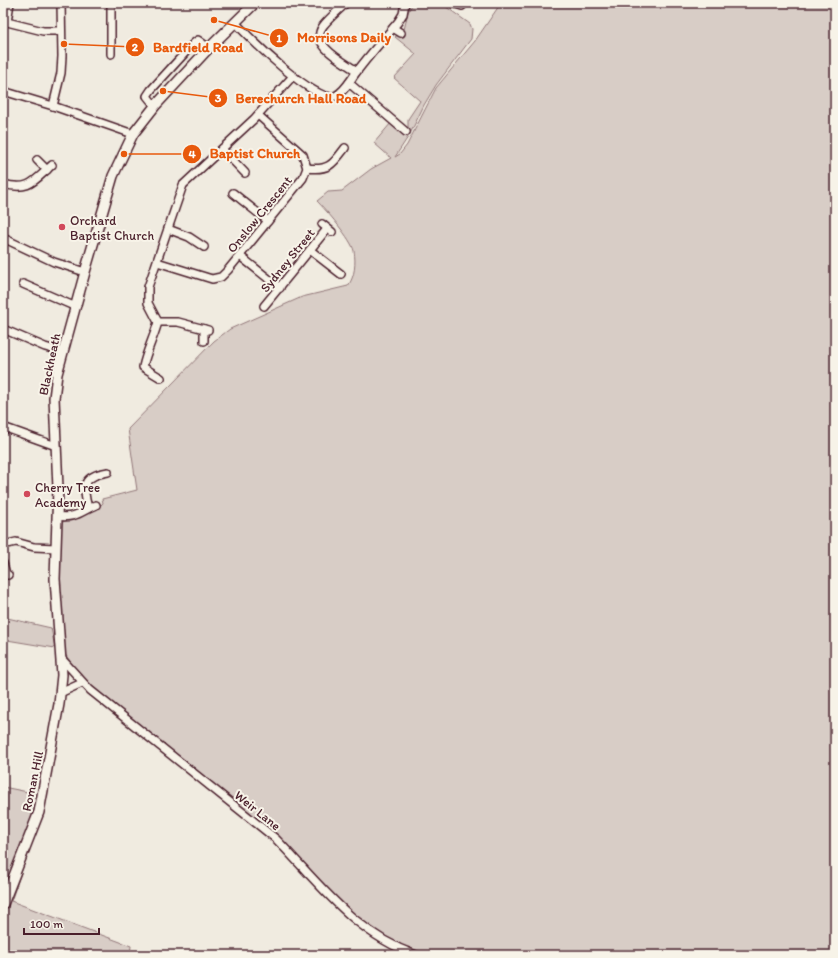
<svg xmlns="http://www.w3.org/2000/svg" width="838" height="958" font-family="Itim,sans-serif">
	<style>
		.green { fill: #d8cdc6; stroke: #917678 }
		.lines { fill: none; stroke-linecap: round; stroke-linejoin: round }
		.minor-casing { stroke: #4a1f2b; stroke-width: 10 }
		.major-casing { stroke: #4a1f2b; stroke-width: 12 }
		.minor { stroke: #f7f3e8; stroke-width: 7 }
		.major { stroke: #f7f3e8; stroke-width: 9 }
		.poi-dot { fill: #d1495b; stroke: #f7f3e8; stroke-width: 1.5 }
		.labels { text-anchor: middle; stroke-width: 4; stroke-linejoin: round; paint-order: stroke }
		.street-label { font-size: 13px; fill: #4a1f2b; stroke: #f7f3e8 }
		.poi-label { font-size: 13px; fill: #4a1f2b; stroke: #f7f3e8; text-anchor: start }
		.leader { fill: none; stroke: #e8590c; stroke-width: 1.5 }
		.callout-dot { fill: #e8590c; stroke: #f7f3e8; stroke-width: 1.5 }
		.mark-label { font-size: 12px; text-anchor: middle; font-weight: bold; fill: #fff }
		.callout-label { font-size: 14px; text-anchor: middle; font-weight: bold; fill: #e8590c; stroke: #f7f3e8; stroke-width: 4; stroke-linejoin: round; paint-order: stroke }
	</style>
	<rect width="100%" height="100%" fill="#f0ebe0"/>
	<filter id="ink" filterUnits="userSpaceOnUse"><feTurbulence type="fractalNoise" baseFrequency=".025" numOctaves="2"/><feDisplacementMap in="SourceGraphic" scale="8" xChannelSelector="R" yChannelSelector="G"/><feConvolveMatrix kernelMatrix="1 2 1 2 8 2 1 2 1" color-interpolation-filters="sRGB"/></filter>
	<g filter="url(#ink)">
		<!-- green -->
		<g class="green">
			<path d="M413,3L442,4L470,24L472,29L471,39L436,85L424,105L410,134L395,157L400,154L407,145L436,88L475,41L501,3H835V955H416L371,933L276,839L90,690L63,651L58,580L62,523C67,518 74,519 80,517C88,513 98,509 103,503L102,499L137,490L128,429L214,341L230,329L302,297L348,286C355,276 356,263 354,251C352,240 326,210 317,201L328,192L342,191L371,169L391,158L374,143L391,123L406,136L408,134V119L420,101L394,78L416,54L395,37L404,30L408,12Z"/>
			<path d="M3,617L51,628L55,648L7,640L5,648H3Z"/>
			<path d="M3,787L38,794L45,798L39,822L11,901L131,946L130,955H3Z"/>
		</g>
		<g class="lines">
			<defs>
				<g id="minor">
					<path d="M111,3V54"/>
					<path d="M346,3C339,10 329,18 323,26C309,45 344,62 357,71"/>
					<path d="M452,3L462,6L465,3"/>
					<path d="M3,21L43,31H61"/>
					<path d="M7,22L10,3"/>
					<path d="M235,22C248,37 317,105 335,96C344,92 350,81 355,74C368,56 384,39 398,22L403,14L405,3"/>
					<path d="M393,28L401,33"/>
					<path d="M349,83L406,132"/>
					<path d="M3,91L53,106L133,134"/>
					<path d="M53,106L61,73L62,56L61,3"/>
					<path d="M155,106L147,96L151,90L194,43L198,40L209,48"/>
					<path d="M222,149L245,173"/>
					<path d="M37,160L47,170"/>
					<path d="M307,168C329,171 333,164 345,148"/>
					<path d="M3,184C29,191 33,182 52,165"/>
					<path d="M233,193L268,221"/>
					<path d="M322,224L332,232"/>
					<path d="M168,229L189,237L204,247"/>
					<path d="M3,238L54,262L85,272"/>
					<path d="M310,250L341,274"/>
					<path d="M240,256L280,288"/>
					<path d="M157,262L212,279L221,277L228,270L303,178L307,168L303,155L258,115"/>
					<path d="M23,284L76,307"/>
					<path d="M264,306L327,229"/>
					<path d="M158,322H178L208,330"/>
					<path d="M3,329L45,347L63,352"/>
					<path d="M204,341V329"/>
					<path d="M161,378L143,367C146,352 154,337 158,322L148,303V287L183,185L254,119L293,76"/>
					<path d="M3,427L56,446"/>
					<path d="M88,508C82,486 82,476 108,472"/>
					<path d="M57,516C76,519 81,511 96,505"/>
					<path d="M3,545L16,542L34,547L56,548"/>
					<path d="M3,563L6,574L8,575"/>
					<path d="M61,658L90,690L276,839C319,883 355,934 416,955"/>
					<path d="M60,693L82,683"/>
				</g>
				<path id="major" d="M3,904L39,812L59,704L62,675L55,579L58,488L54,398L57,374L85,272L113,176L133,134L155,106L209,48L255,3"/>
			</defs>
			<!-- minor casing -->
			<use href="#minor" class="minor-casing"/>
			<!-- major casing -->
			<use href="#major" class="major-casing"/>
			<!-- minor -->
			<use href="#minor" class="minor"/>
			<!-- major -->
			<use href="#major" class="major"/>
		</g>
	</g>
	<!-- markers -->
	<g class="poi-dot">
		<circle cx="62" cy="227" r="4"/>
		<circle cx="27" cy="494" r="4"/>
	</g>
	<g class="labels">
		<!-- street labels -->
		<g class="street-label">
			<text transform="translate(259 214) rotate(-51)" y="5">Onslow Crescent</text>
			<text transform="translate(287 260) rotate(-51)" y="5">Sydney Street</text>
			<text transform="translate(49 364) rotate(-78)" y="5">Blackheath</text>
			<text transform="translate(32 781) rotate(-78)" y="5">Roman Hill</text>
			<text transform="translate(258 810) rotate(39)" y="5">Weir Lane</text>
		</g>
		<!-- poi labels -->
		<g class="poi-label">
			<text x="70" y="225">Orchard<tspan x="70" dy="15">Baptist Church</tspan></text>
			<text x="35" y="492">Cherry Tree<tspan x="35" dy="15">Academy</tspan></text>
		</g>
	</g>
	<!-- callouts -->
	<path class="leader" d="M214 20L279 38M64 44L135 47M163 91L218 98M124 154L192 154"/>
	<g class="callout-dot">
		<circle cx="214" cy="20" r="4"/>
		<circle cx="64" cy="44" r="4"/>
		<circle cx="163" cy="91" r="4"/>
		<circle cx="124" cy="154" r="4"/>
		<circle cx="279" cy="38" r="10"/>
		<circle cx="135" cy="47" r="10"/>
		<circle cx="218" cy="98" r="10"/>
		<circle cx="192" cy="154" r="10"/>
	</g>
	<g class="mark-label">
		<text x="279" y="42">1</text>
		<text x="135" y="51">2</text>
		<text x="218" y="102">3</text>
		<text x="192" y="158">4</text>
	</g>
	<g class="callout-label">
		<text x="344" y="42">Morrisons Daily</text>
		<text x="198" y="52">Bardfield Road</text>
		<text x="301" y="103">Berechurch Hall Road</text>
		<text x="255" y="158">Baptist Church</text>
	</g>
	<!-- margin -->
	<rect width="838" height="958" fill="none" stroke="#f7f3e8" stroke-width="16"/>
	<rect x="8" y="8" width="822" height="942" fill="none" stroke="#4a1f2b" stroke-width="1.5" filter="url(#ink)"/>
	<!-- scale -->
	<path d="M24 928v6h75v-6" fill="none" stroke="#4a1f2b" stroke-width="2"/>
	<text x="30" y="928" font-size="12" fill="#4a1f2b" stroke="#f7f3e8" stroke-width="3" paint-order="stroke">100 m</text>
</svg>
